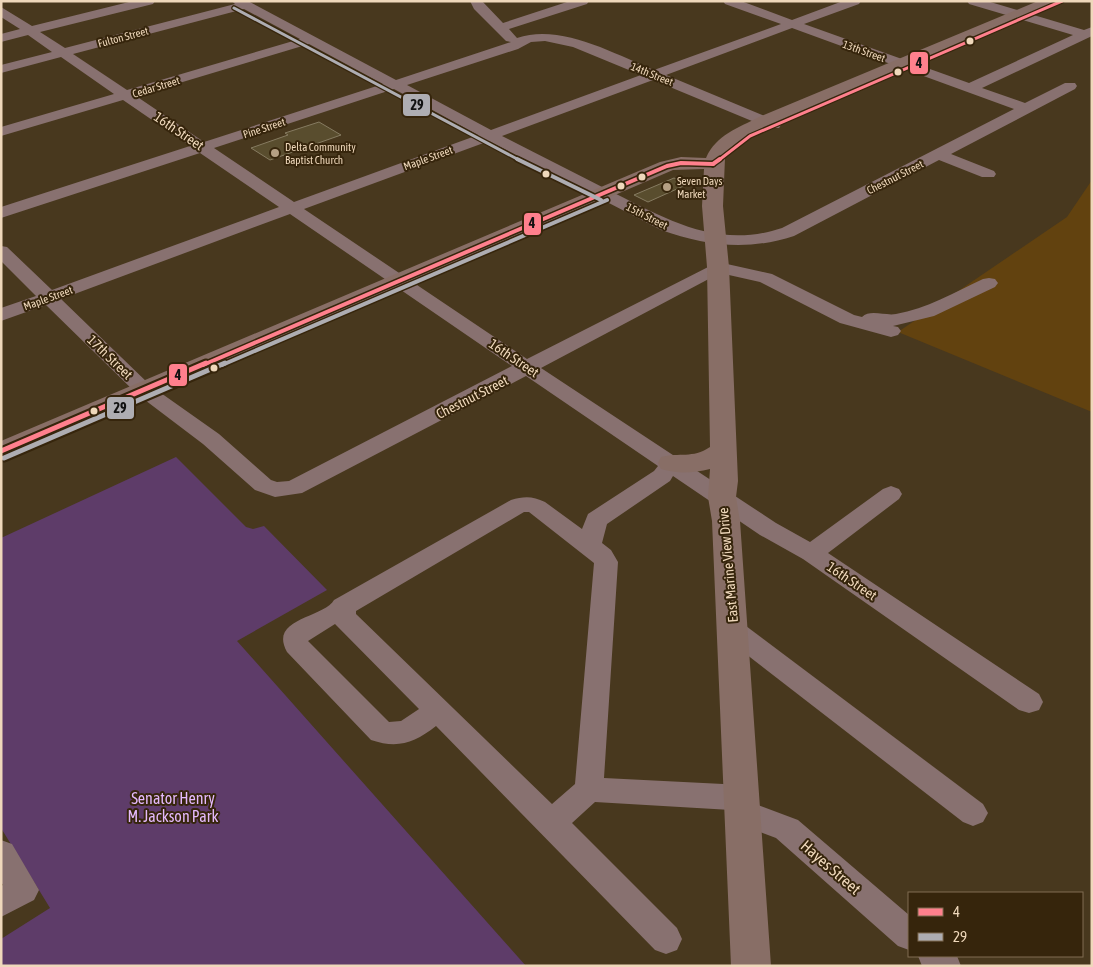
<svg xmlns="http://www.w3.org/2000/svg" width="1093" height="967" font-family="'Asap Condensed',sans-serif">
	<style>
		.built { fill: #62420f }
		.green { fill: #5e3c69 }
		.building { fill: #594d2e; stroke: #867b61 }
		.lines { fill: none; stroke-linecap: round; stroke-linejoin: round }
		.minor { fill: #887170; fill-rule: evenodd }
		.major { fill: #886e66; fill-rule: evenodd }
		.bus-1-far2-casing { stroke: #36250c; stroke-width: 5.5 }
		.bus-1-far1-casing { stroke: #36250c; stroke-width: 7 }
		.bus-1-casing { stroke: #36250c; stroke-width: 9 }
		.bus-2-far2-casing { stroke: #36250c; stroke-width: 5.5 }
		.bus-2-far1-casing { stroke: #36250c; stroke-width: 7 }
		.bus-2-casing { stroke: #36250c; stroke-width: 9 }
		.bus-1-far2 { stroke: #ff808d; stroke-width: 3 }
		.bus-1-far1 { stroke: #ff808d; stroke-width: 4 }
		.bus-1 { stroke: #ff808d; stroke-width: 5 }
		.bus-2-far2 { stroke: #aeadb2; stroke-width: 3 }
		.bus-2-far1 { stroke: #aeadb2; stroke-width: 4 }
		.bus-2 { stroke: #aeadb2; stroke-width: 5 }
		.bus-dot { fill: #efd8bb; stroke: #36250c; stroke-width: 2 }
		.poi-dot { fill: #b5a084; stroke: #36250c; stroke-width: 2 }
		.labels { text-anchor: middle; stroke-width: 4; stroke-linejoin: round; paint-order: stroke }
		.far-street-label { font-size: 11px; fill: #efd8bb; stroke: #36250c }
		.far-poi-label { font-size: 11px; fill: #efd8bb; stroke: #36250c; text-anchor: start }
		.street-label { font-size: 14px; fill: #efd8bb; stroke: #36250c }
		.near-park-label { font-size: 16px; fill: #e4b9fc; stroke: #36250c }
		.near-street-label { font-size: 16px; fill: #efd8bb; stroke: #36250c }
		.line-badge { stroke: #36250c; stroke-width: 2 }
		.pale-badge-label { font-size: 14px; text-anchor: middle; font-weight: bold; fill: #111 }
	</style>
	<rect width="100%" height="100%" fill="#48381e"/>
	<!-- built -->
	<path class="built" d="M1092,180V412L898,332L1067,217Z"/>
	<!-- green -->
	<path class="green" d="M176,457L246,527L253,529L264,526L327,590L237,641L526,966H1V939L50,908L1,828V538Z"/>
	<!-- building -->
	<g class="building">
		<path d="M319,122L341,135L270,160L251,148L288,135L285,133Z"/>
		<path d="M674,178L688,184L648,202L634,195Z"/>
	</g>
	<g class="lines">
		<!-- minor -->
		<g class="minor">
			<path d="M133,1H155L153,4L40,32L65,48L235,4L232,1H248L396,80L511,42L506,41L474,9L470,1H482L503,23L570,1H589L587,4L509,29L517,38C561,23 614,54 654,70L781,24L725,4L723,1H741L792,20L843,1H861L859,4L804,24L969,83L1073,35L969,4L967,1H987L1084,30L1092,27V36L982,88L1025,103L1065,83H1075L1077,86L1075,89L951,154L994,171L996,174L994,177H982L939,160L794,236C748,251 706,246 661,230L489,141L304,209L527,359L718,262L772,274L854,315L862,317C870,309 885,316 896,314C926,309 955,292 983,279L989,278L995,279L998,283L995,287L934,316L893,326L898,327L901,331L898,335L891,337L840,323L760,282L720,273L541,368L776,523L810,542L883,489L891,486L899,489L902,494L899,499L828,553L1039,694L1043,702L1039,710L1029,713L1019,710L803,559L760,535L673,476L670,481L607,524L602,543L611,550L618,562L604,778L743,785L753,789L758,798L755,804L798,820L909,915V950L898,946L776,838L734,822L729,813L731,810L595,802L572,823L677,928L682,939L677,950L666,954L655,950L436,726C414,743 398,749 371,740L287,652C268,618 324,618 334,600L511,500C524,496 533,496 545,502L582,529L588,514L654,471L658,466L526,376L302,493L275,497L255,490L203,444L137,394L46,305L1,321V308L36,296L1,261V246L7,247L52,290L279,207L200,153L1,218V207L190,146L123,100L1,136V127L114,94L61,57L1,73V65L52,52L28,35L1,42V34L20,29L1,17V7L32,26ZM244,9L300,39L127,90L73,54ZM792,28L1014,109L782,228C716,250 665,218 608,190C573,172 537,154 502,136L653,80L769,128H779L781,125L779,122L666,75ZM545,41L573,47L641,75L491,130L407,85L518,49L531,42ZM309,44L383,84L204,142L136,96ZM394,89L478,135L294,202L214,148ZM290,214L512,366L289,481L277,482L271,480L219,434L151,386L61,299ZM524,512H529L594,563L575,784L552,804L356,614V611ZM335,624L419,709L401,721L389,722L308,641Z"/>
			<path d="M733,620L742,623L983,804L988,813L983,822L973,826L963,822L724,637L720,630L724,623Z"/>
			<path d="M1,840L12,844L39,890L34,900L1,917V886L3,885L1,882Z"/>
			<path d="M918,956H957L961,966H922Z"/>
		</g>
		<!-- major -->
		<path class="major" d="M1038,1H1058L1056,4L771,125C755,133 732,140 725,158L723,206L729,267L738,481L736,497L740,521L771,966H731L712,521L708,497L710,469C693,473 678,474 661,469L658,463L661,457C680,452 692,459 710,447L707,267L702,206L704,169L673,170L1,459V441L660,162L681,157L706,158C716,135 738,128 759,117Z"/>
		<defs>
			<path id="bus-1-far2" d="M719,160L750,136L1062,1"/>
			<g id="bus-1-far1">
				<path d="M713,164L720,159"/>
				<path d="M203,365L667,166L681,163L713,164"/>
			</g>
			<path id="bus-1" d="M1,451L206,363"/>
			<path id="bus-2-far2" d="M234,8L519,160"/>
			<g id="bus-2-far1">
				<path d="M517,159L601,200"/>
				<path d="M222,365L607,200"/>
			</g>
			<path id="bus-2" d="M4,458L225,363"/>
		</defs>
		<!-- bus-1-far2 casing -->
		<use href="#bus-1-far2" class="bus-1-far2-casing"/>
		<!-- bus-1-far1 casing -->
		<use href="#bus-1-far1" class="bus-1-far1-casing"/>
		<!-- bus-1 casing -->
		<use href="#bus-1" class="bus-1-casing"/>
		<!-- bus-2-far2 casing -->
		<use href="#bus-2-far2" class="bus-2-far2-casing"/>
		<!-- bus-2-far1 casing -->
		<use href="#bus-2-far1" class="bus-2-far1-casing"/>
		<!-- bus-2 casing -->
		<use href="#bus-2" class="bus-2-casing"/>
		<!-- bus-1-far2 -->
		<use href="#bus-1-far2" class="bus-1-far2"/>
		<!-- bus-1-far1 -->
		<use href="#bus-1-far1" class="bus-1-far1"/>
		<!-- bus-1 -->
		<use href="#bus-1" class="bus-1"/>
		<!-- bus-2-far2 -->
		<use href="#bus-2-far2" class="bus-2-far2"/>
		<!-- bus-2-far1 -->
		<use href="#bus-2-far1" class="bus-2-far1"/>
		<!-- bus-2 -->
		<use href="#bus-2" class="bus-2"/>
	</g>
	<!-- markers -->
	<g class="bus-dot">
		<circle cx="970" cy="41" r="4.5"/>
		<circle cx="898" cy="72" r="4.5"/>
		<circle cx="546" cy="174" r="4.5"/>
		<circle cx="642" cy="177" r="4.5"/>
		<circle cx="621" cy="186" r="4.5"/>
		<circle cx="214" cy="368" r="4.5"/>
		<circle cx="94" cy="411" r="4.5"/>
	</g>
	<g class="poi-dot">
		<circle cx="275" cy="153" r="5"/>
		<circle cx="667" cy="187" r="5"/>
	</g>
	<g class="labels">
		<!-- far-street labels -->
		<g class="far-street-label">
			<text transform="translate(123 37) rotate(-15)" y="4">Fulton Street</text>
			<text transform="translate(864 51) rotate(20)" y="4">13th Street</text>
			<text transform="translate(652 74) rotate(22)" y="4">14th Street</text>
			<text transform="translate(156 87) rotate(-17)" y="4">Cedar Street</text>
			<text transform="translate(264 128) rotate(-18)" y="4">Pine Street</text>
			<text transform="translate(428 158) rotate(-20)" y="4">Maple Street</text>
			<text transform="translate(895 177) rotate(-27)" y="4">Chestnut Street</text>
			<text transform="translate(647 216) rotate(27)" y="4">15th Street</text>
			<text transform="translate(48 298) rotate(-20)" y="4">Maple Street</text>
		</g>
		<!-- far-poi labels -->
		<g class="far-poi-label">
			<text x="285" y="151">Delta Community<tspan x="285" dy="13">Baptist Church</tspan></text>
			<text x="677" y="185">Seven Days<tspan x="677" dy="13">Market</tspan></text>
		</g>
		<!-- street labels -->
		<g class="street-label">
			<text transform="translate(179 131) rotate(34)" y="5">16th Street</text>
			<text transform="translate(110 357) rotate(44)" y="5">17th Street</text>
			<text transform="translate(514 358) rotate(34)" y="5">16th Street</text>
			<text transform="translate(472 397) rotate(-27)" y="5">Chestnut Street</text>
			<text transform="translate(728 565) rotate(-95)" y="5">East Marine View Drive</text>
			<text transform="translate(852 581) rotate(34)" y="5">16th Street</text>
		</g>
		<!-- near-park labels -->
		<g class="near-park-label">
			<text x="173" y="804">Senator Henry<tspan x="173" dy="18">M. Jackson Park</tspan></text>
		</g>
		<!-- near-street labels -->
		<g class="near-street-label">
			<text transform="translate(831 867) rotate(41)" y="6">Hayes Street</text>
		</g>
	</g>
	<g class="line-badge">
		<rect x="909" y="51" width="20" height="24" rx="5" fill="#ff808d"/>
		<rect x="402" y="93" width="29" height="24" rx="5" fill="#aeadb2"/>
		<rect x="523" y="212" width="19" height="24" rx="5" fill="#ff808d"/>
		<rect x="168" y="363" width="20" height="24" rx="5" fill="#ff808d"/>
		<rect x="106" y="396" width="29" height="24" rx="5" fill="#aeadb2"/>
	</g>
	<g class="pale-badge-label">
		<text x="919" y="68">4</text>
		<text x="417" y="110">29</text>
		<text x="532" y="228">4</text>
		<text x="178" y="380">4</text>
		<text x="120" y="413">29</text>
	</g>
	<!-- border -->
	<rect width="1093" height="967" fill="none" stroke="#efd8bb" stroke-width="5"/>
	<!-- legend -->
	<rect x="908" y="892" width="175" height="65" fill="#36250c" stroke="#806d52"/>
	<rect x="918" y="908" width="25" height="8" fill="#ff808d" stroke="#806d52"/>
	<text x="953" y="917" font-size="15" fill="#efd8bb">4</text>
	<rect x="918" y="933" width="25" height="8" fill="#aeadb2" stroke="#806d52"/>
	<text x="953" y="942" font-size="15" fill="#efd8bb">29</text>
</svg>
